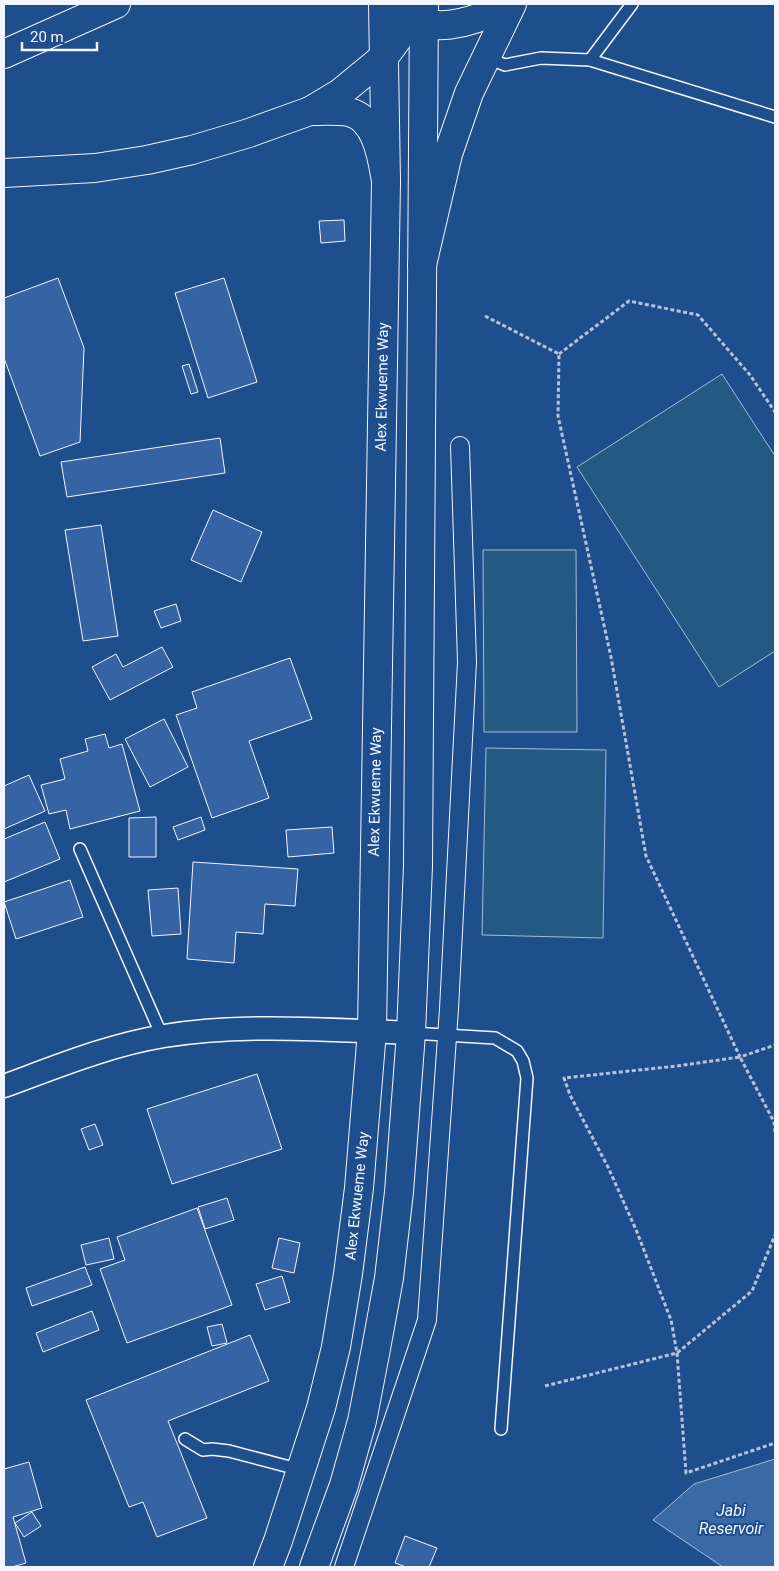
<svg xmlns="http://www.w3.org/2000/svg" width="779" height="1571" font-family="Roboto,sans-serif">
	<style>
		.green { fill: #245a82; stroke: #a8bbd7 }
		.water { fill: #3b69a3; stroke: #a8bbd7 }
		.building { fill: #3563a3; stroke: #f2f6ff }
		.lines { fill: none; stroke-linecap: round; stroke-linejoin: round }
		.service-casing { stroke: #f2f6ff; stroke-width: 14 }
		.pedestrian-casing { stroke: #f2f6ff; stroke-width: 20 }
		.minor-casing { stroke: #f2f6ff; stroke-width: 25 }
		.tertiary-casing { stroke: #f2f6ff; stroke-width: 30 }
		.motorway-casing { stroke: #f2f6ff; stroke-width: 30 }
		.path { stroke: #b3c4dc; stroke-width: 3; stroke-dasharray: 4 2.5; stroke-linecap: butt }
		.service { stroke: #1f4e8c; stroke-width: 11 }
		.pedestrian { stroke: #1f4e8c; stroke-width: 18 }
		.minor { stroke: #1f4e8c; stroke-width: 22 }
		.tertiary { stroke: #1f4e8c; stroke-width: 28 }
		.motorway { stroke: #1f4e8c; stroke-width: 28 }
		.labels { text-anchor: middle; stroke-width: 4; stroke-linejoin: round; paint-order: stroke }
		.street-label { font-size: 15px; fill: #f2f6ff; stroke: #1f4e8c }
		.water-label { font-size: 16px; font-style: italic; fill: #f2f6ff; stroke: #1f4e8c }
	</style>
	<rect width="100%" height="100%" fill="#1f4e8c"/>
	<!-- green -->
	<g class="green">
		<path d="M722,374L775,456V651L719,687L577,467Z"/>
		<path d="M483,550H576L577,732H484Z"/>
		<path d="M486,748L606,750L603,938L482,935Z"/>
	</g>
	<!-- water -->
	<path class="water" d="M775,1459V1567H723L653,1520L694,1484Z"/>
	<!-- building -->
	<g class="building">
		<path d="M344,220L345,241L321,243L319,221Z"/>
		<path d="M58,278L84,348L80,442L40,456L4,358V298Z"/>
		<path d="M224,278L257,382L208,398L175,293Z"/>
		<path d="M189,364L198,392L191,394L182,366Z"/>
		<path d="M220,438L225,473L67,497L61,462Z"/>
		<path d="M213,510L262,532L241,582L191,560Z"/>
		<path d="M101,525L118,636L83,641L65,530Z"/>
		<path d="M176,604L181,621L161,628L154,611Z"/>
		<path d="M162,647L173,667L110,700L92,667L116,654L123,667Z"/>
		<path d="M290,658L312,719L249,741L269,798L212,818L176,715L197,708L192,692Z"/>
		<path d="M164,719L188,767L150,787L125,739Z"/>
		<path d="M105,734L109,748L122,744L140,811L70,829L66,810L49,814L41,785L65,779L60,759L88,751L85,739Z"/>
		<path d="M29,775L45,811L4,829V786Z"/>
		<path d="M156,817V857H129V818Z"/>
		<path d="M201,817L205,830L178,840L173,827Z"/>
		<path d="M45,822L60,859L4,882V839Z"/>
		<path d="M332,827L334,853L288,857L286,830Z"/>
		<path d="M193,862L298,869L295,906L265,904L263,934L236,932L234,963L187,959Z"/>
		<path d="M70,880L83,917L16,939L4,902Z"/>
		<path d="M178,888L181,934L152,936L148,890Z"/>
		<path d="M257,1074L282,1149L172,1184L147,1109Z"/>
		<path d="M95,1124L103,1145L89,1150L81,1129Z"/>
		<path d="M227,1198L234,1220L205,1229L198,1207Z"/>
		<path d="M197,1208L232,1305L127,1343L100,1269L125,1260L117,1237Z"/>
		<path d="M109,1238L114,1259L86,1265L81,1245Z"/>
		<path d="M279,1238L300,1243L294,1273L272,1268Z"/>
		<path d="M85,1267L92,1285L32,1306L26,1288Z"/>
		<path d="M282,1276L290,1302L265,1310L256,1284Z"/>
		<path d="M92,1311L99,1330L43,1352L36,1333Z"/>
		<path d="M222,1324L227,1343L212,1346L207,1327Z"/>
		<path d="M250,1335L269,1381L168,1421L207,1518L157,1537L143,1502L129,1507L86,1400Z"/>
		<path d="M29,1462L42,1508L13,1517L26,1563L12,1567H4V1469Z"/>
		<path d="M32,1512L41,1526L24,1537L15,1523Z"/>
		<path d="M405,1536L437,1548L429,1567H406L395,1563Z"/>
	</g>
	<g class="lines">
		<defs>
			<g id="service">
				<path d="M485,57L505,65L541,58L590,60L775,117"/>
				<path d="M590,60L632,4"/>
				<path d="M80,849L162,1036"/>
				<path d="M411,1033L495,1038L517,1051L523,1061L527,1078L501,1429"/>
				<path d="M185,1439L203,1450L212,1449L229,1451L301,1470"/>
			</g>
			<path id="pedestrian" d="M344,1567L427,1320L449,1009L467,662L460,446"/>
			<path id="minor" d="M4,1086C56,1067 109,1045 164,1036C244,1023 330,1030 411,1033"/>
			<g id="tertiary">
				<path d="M268,1567L278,1541L321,1408L336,1347L348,1274L359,1188L372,1031L386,181L383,4"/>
				<path d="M314,1567L344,1485L362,1421L375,1354L389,1278L399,1192L411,1033L418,866L424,4"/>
			</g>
			<g id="motorway">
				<path d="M396,4C423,41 476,22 508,4"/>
				<path d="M4,54L116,4"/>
				<path d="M310,111C322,111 336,110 349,112C377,119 382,158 386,181"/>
				<path d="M4,173L95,168L147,160L192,150L249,133L310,111L340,93L385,56L407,26L417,4"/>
				<path d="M422,265L448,154L469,93L512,4"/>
			</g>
		</defs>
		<!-- service casing -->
		<use href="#service" class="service-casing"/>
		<!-- pedestrian casing -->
		<use href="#pedestrian" class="pedestrian-casing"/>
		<!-- minor casing -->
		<use href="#minor" class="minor-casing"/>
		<!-- tertiary casing -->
		<use href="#tertiary" class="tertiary-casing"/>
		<!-- motorway casing -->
		<use href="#motorway" class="motorway-casing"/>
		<!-- path -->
		<g class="path">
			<path d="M485,316L559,354L558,416L611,657L646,856L740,1057L775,1045"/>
			<path d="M559,354L629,301L698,315L750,375L775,412"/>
			<path d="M775,1132L774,1122L740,1057L677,1066L564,1078L570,1095L608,1167L637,1232L671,1320L677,1353L686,1473L775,1443"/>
			<path d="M545,1386L677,1353L752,1291L775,1235"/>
		</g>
		<!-- service -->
		<use href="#service" class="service"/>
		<!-- pedestrian -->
		<use href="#pedestrian" class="pedestrian"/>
		<!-- minor -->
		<use href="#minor" class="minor"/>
		<!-- tertiary -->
		<use href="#tertiary" class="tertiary"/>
		<!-- motorway -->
		<use href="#motorway" class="motorway"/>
	</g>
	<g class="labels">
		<!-- street labels -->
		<g class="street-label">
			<text transform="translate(382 387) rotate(-89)" y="5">Alex Ekwueme Way</text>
			<text transform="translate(375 792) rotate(-89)" y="5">Alex Ekwueme Way</text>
			<text transform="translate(357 1196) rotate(-84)" y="5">Alex Ekwueme Way</text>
		</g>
		<!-- water labels -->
		<g class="water-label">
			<text x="731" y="1516">Jabi<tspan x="731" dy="18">Reservoir</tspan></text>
		</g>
	</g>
	<!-- border -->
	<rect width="779" height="1571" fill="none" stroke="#f2f6ff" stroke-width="10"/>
	<!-- scale -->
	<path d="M22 42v8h75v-8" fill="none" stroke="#f2f6ff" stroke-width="2.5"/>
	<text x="30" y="42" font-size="15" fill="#f2f6ff" stroke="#1f4e8c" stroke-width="4" paint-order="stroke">20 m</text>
</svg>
